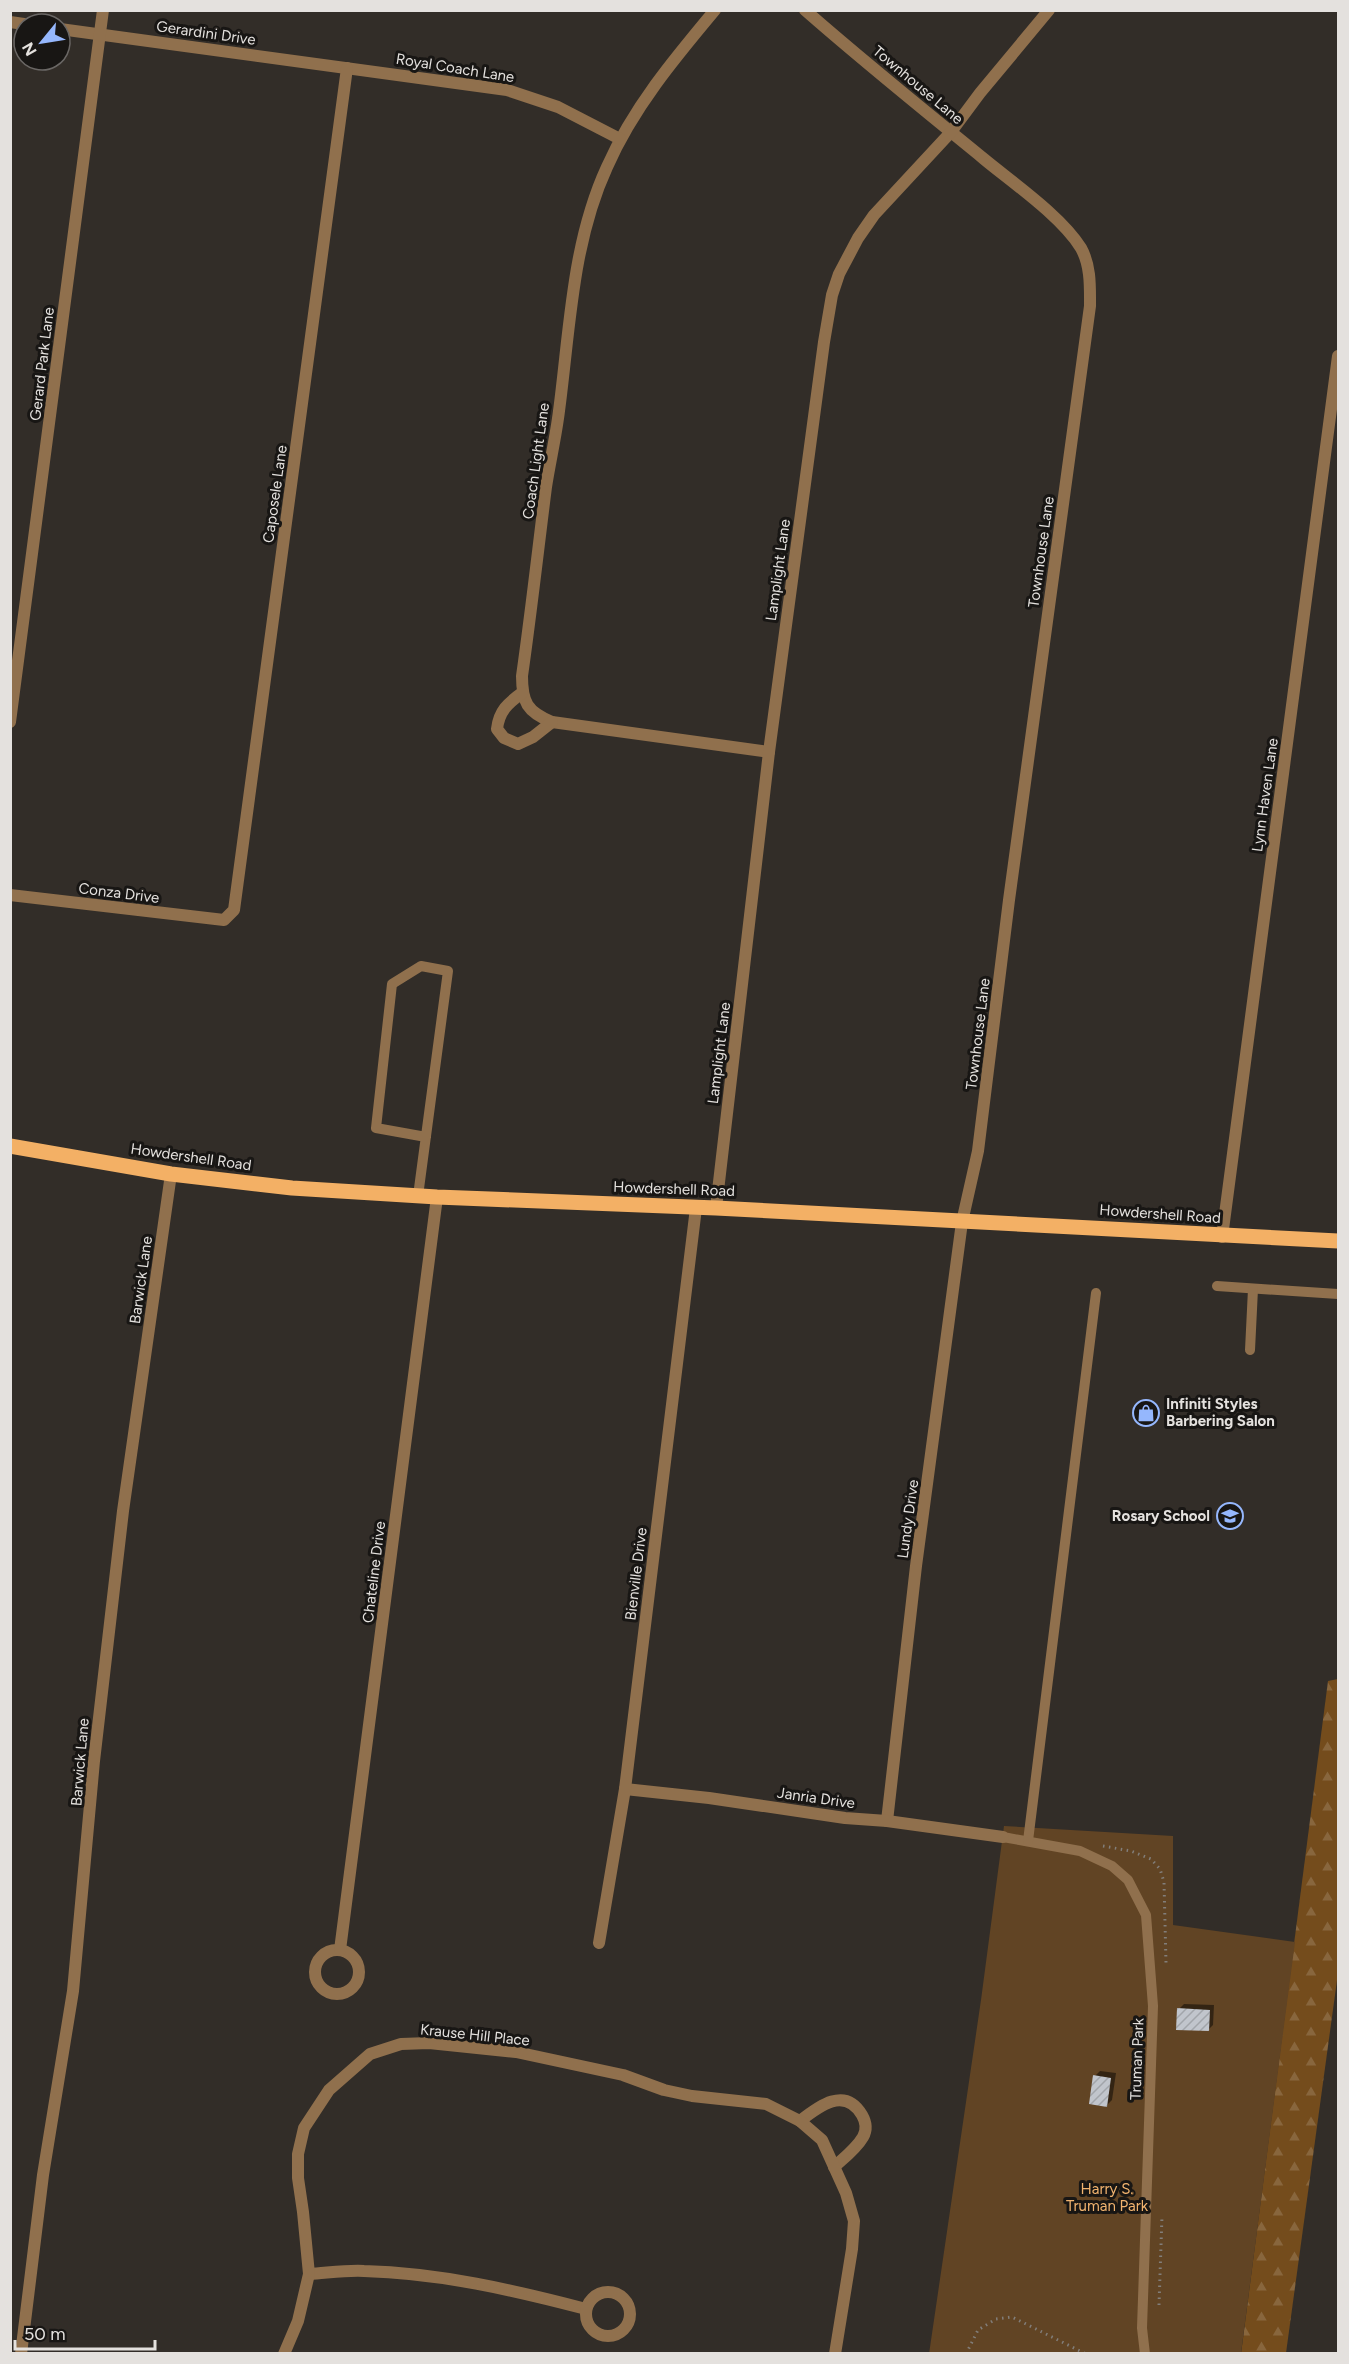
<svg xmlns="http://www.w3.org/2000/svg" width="1349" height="2364" font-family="Figtree,sans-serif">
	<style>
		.forest { fill: url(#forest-firs) }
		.park { fill: #614424 }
		.shadow { fill: #0007 }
		.building { fill: url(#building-hatch) }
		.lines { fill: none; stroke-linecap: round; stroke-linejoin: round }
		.path { stroke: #827e7a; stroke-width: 3; stroke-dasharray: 1.5 4.5; stroke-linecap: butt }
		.service { stroke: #90704d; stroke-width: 10 }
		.minor { stroke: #90704d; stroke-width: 12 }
		.tertiary { stroke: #90704d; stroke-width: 12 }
		.primary { stroke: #f3b065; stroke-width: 15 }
		.labels { text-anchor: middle; stroke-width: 6; stroke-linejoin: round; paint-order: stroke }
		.street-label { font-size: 15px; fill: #e4e1de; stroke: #181614 }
		.poi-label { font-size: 15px; font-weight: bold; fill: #e4e1de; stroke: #181614; text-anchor: start }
		.park-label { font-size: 15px; fill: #f2b46f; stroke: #181614 }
	</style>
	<defs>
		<pattern id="forest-firs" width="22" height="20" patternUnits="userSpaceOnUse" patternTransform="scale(1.5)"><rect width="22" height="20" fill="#744c1c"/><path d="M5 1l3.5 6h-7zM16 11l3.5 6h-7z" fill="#88663d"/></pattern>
		<pattern id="building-hatch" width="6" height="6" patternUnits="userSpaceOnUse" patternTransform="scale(1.5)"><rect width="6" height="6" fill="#c1c5cc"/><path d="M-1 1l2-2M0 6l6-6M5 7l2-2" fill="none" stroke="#a2a5aa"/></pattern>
	</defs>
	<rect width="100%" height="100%" fill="#322d28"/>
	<!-- forest -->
	<path class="forest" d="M1338,1679V1973L1286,2353L1241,2354L1328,1681Z"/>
	<!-- park -->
	<path class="park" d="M1004,1826L1173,1836V1925L1295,1942L1241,2353L929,2354L981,2000Z"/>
	<!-- shadow -->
	<g class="shadow">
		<path d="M1184,2004L1214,2005L1213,2025L1208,2030L1179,2009Z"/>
		<path d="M1100,2071L1116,2073L1112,2100L1107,2105L1095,2076Z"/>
	</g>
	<!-- building -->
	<g class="building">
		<path d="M1177,2008L1210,2010L1209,2031L1176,2030Z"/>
		<path d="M1093,2075L1111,2078L1107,2107L1089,2104Z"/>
	</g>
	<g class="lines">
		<!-- path -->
		<g class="path">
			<path d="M1103,1846L1131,1851L1151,1859L1160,1869L1164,1882L1166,1963"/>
			<path d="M1159,2305L1162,2216"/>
			<path d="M966,2354L978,2330L996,2319L1012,2317L1086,2354"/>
		</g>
		<!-- service -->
		<g class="service">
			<path d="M418,1196L448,971L421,966L392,984L376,1128L426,1137"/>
			<path d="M1217,1286L1338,1294"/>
			<path d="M1250,1350L1253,1289"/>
			<path d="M1003,1837L1080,1851L1112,1866L1128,1880L1146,1915L1153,2006L1142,2328L1145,2354"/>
			<path d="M1028,1841L1096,1293"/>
		</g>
		<!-- minor -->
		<g class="minor">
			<path d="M715,10C674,59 633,108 607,167C572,243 570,328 559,411C556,436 550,461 546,487C538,550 531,613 522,676C522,702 527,712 552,722L769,752"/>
			<path d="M805,10C863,61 924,110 984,159C1013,183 1061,216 1081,248C1091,266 1090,287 1090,306L1009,900L978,1151L962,1222L916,1566L887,1821"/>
			<path d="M10,22L24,24"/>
			<path d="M60,29L507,90L558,107L620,139"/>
			<path d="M522,693C508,703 499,711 497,729L504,738L518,744L533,737L552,722"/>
			<path d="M10,722L103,10"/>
			<path d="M10,895L224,920L234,910L347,68"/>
			<path d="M716,1208L769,752L824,342L832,295L839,274L858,238L874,215L951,132L980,93L1049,10"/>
			<path d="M625,1789L709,1798L845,1818L887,1821L1003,1837"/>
			<path d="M599,1943L625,1789L696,1208"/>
			<circle cx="337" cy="1972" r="22"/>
			<path d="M340,1950L437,1197"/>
			<path d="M800,2121C819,2106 845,2086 862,2115C866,2122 867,2130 863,2137C856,2149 844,2158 834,2167"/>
			<path d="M309,2274C327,2273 346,2270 364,2271C440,2273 513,2290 586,2309"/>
			<circle cx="608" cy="2314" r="22"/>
			<path d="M21,2354L43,2175L73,1991L94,1761L123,1511L171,1174"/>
			<path d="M284,2354L298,2321L309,2274L303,2212L298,2178V2154L304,2128L329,2090L370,2054L401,2044L429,2043L516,2052L623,2075L664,2090L692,2096L766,2104L800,2121L822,2140L846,2193L854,2221L852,2249L835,2354"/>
		</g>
		<!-- tertiary -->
		<path class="tertiary" d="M1222,1237L1338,356"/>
		<!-- primary -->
		<path class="primary" d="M10,1146L171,1174L292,1188L437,1197L716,1208L1338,1241"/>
	</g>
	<!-- icons -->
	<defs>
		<symbol id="shop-ring" viewBox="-11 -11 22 22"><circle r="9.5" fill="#181614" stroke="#95b7fd" stroke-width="1.5"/><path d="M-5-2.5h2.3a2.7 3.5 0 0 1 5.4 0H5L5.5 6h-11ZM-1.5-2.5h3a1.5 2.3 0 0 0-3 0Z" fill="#95b7fd"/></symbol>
		<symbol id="school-ring" viewBox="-11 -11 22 22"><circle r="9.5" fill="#181614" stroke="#95b7fd" stroke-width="1.5"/><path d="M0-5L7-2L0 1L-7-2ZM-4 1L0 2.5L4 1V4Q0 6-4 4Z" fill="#95b7fd"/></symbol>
	</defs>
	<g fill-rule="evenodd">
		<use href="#shop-ring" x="1131" y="1398" width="30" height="30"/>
		<use href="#school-ring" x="1215" y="1501" width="30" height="30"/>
	</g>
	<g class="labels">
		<!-- street labels -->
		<g class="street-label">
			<text transform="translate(206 33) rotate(8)" y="5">Gerardini Drive</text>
			<text transform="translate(455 68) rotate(9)" y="5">Royal Coach Lane</text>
			<text transform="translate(918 85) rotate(40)" y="5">Townhouse Lane</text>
			<text transform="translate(42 364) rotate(-83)" y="5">Gerard Park Lane</text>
			<text transform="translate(536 461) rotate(-82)" y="5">Coach Light Lane</text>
			<text transform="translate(275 494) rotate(-82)" y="5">Caposele Lane</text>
			<text transform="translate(1041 552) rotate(-82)" y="5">Townhouse Lane</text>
			<text transform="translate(778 570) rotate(-82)" y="5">Lamplight Lane</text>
			<text transform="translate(1265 795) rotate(-82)" y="5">Lynn Haven Lane</text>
			<text transform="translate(119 893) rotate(7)" y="5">Conza Drive</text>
			<text transform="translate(978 1034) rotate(-83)" y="5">Townhouse Lane</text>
			<text transform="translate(719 1053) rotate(-83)" y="5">Lamplight Lane</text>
			<text transform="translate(191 1157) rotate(8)" y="5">Howdershell Road</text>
			<text transform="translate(674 1189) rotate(2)" y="5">Howdershell Road</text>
			<text transform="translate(1160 1214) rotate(4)" y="5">Howdershell Road</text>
			<text transform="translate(141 1280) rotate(-82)" y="5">Barwick Lane</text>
			<text transform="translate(908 1519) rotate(-82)" y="5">Lundy Drive</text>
			<text transform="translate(374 1572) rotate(-83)" y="5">Chateline Drive</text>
			<text transform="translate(636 1574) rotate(-83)" y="5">Bienville Drive</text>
			<text transform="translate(80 1762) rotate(-85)" y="5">Barwick Lane</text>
			<text transform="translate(816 1798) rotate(8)" y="5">Janria Drive</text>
			<text transform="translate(475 2035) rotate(6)" y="5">Krause Hill Place</text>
			<text transform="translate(1137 2059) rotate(-88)" y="5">Truman Park</text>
		</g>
		<!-- poi labels -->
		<g class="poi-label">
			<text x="1166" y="1409">Infiniti Styles<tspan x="1166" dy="17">Barbering Salon</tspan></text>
			<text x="1210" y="1521" text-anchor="end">Rosary School</text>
		</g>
		<!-- park labels -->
		<g class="park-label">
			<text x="1107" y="2194">Harry S.<tspan x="1107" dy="17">Truman Park</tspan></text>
		</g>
	</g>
	<!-- border -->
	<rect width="1349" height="2364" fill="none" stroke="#e4e1de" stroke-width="24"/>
	<!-- north arrow -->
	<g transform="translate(42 42) rotate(240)"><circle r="28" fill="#181614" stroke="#6a6765" stroke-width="1.5"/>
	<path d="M0-4.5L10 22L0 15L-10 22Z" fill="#95b7fd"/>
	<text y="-9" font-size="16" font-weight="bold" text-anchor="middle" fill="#e4e1de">N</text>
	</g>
	<!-- scale -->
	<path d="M15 2340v9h140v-9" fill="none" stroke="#e4e1de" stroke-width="3"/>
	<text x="24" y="2340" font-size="18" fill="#e4e1de" stroke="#181614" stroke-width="4.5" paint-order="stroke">50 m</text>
</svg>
